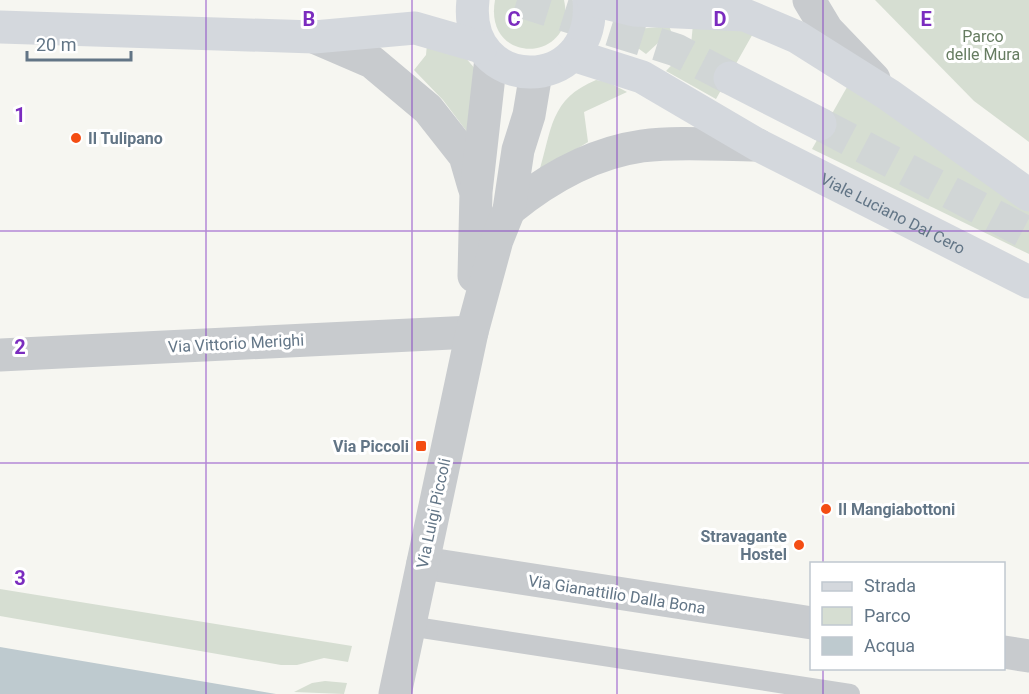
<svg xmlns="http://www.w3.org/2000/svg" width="1029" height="694" font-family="Roboto,sans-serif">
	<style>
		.green { fill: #d6ded2 }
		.water { fill: #becacf }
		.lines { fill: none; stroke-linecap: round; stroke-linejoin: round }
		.primary-tunnel { stroke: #d1d6d6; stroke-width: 33; stroke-dasharray: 33 16; stroke-linecap: butt }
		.service { stroke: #c8cbce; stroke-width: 20 }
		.minor { stroke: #c8cbce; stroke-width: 33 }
		.tertiary { stroke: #c8cbce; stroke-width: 33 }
		.primary { stroke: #d4d8dd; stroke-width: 33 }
		.grid { fill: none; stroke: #7b2cbf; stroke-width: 1.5; stroke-opacity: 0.55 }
		.poi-dot { fill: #f44d13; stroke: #fff; stroke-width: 2 }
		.labels { text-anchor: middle; stroke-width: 6; stroke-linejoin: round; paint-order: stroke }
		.park-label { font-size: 16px; fill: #667c61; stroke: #fff }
		.poi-label { font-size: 16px; font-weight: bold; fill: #627586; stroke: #fff; text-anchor: start }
		.street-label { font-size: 16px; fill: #627586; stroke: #fff }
		.grid-label { font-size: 20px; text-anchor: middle; font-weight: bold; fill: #7b2cbf; stroke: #fff; stroke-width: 6; stroke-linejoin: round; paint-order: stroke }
	</style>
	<rect width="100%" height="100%" fill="#f6f6f1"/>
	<!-- green -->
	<g class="green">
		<path d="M495,0H564C578,63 483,67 495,0Z"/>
		<path d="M875,0H1029V142L974,101Z"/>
		<path d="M693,24L755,30L716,99L666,71L691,45Z"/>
		<path d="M669,26L671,31L646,54L624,38L627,30Z"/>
		<path d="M427,44L464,56L477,71L474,141L443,100L414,70L426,55Z"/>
		<path d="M596,80L608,82L627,92L584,112L588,142L539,172C552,129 550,99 596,80Z"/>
		<path d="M851,80L1029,206V254L812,149Z"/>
		<path d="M0,589L352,646L348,662L324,658L297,665H281L0,616Z"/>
		<path d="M325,681L347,683L344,694L294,692L312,683Z"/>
	</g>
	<!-- water -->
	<path class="water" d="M0,647L276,694H0Z"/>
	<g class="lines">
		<!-- primary-tunnel -->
		<g class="primary-tunnel">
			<path d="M517,0L676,50L730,78"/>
			<path d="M820,124L1029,234"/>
		</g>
		<!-- service -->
		<path class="service" d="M409,626L850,694"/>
		<!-- minor -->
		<g class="minor">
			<path d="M0,355L472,332"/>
			<path d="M423,563L812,623"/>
			<path d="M1004,652L1029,656"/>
		</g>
		<!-- tertiary -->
		<g class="tertiary">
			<path d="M809,0L827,30L874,79"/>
			<path d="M314,37L372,62L428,109L465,156L474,187"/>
			<path d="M509,210C547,179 593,153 642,146C679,141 720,145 758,145"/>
			<path d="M474,276L476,192L491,58"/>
			<path d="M395,694L472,332L497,240L509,210L518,150L529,115L536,73"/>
		</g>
		<!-- primary -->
		<g class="primary">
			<path d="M473,0C462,95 597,97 589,0"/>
			<path d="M593,0L634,10L745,15L797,37L889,95L1029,195"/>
			<path d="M0,27L314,37L415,28L481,47"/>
			<path id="s1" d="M573,55L642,77L758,145L1029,282"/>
			<path d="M730,78L820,124"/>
		</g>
	</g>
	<!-- grid -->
	<path class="grid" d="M206,0V694M412,0V694M617,0V694M823,0V564M0,231H1029M0,463H1029M823,668V694"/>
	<!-- markers -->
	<g class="poi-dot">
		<circle cx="76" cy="138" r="6"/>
		<rect x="415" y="440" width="12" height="12" rx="3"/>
		<circle cx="826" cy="509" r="6"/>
		<circle cx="799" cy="545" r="6"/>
	</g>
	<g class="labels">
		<!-- park labels -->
		<g class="park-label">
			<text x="983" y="42">Parco<tspan x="983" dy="18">delle Mura</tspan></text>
		</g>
		<!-- poi labels -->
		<g class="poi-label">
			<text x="88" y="144">Il Tulipano</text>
			<text x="409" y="452" text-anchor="end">Via Piccoli</text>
			<text x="838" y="515">Il Mangiabottoni</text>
			<text x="787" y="542" text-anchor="end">Stravagante<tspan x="787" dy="18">Hostel</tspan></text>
		</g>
		<!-- street labels -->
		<g class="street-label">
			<text dy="6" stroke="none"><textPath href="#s1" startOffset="358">Viale Luciano Dal Cero</textPath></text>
			<text transform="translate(236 343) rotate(-3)" y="6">Via Vittorio Merighi</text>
			<text transform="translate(433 513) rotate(-78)" y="6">Via Luigi Piccoli</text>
			<text transform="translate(617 594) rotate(9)" y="6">Via Gianattilio Dalla Bona</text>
		</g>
	</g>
	<g class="grid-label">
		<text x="309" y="26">B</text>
		<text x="514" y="26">C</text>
		<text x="720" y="26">D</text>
		<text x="926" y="26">E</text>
		<text x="20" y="122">1</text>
		<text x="20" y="354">2</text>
		<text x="20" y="585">3</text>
	</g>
	<!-- legend -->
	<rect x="810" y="562" width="195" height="108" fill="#ffffff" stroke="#c0c8cf" stroke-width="1.5"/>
	<rect x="822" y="582" width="30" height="9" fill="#d4d8dd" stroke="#c0c8cf" stroke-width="1.5"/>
	<text x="864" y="592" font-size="18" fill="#627586">Strada</text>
	<rect x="822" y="607" width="30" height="18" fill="#d6ded2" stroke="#c0c8cf" stroke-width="1.5"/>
	<text x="864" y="622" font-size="18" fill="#627586">Parco</text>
	<rect x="822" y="637" width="30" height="18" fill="#becacf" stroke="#c0c8cf" stroke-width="1.5"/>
	<text x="864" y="652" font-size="18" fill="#627586">Acqua</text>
	<!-- scale -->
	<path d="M27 51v9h104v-9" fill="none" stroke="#627586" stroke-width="3"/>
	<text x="36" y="51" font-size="18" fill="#627586" stroke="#ffffff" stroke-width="4.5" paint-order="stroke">20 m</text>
</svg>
